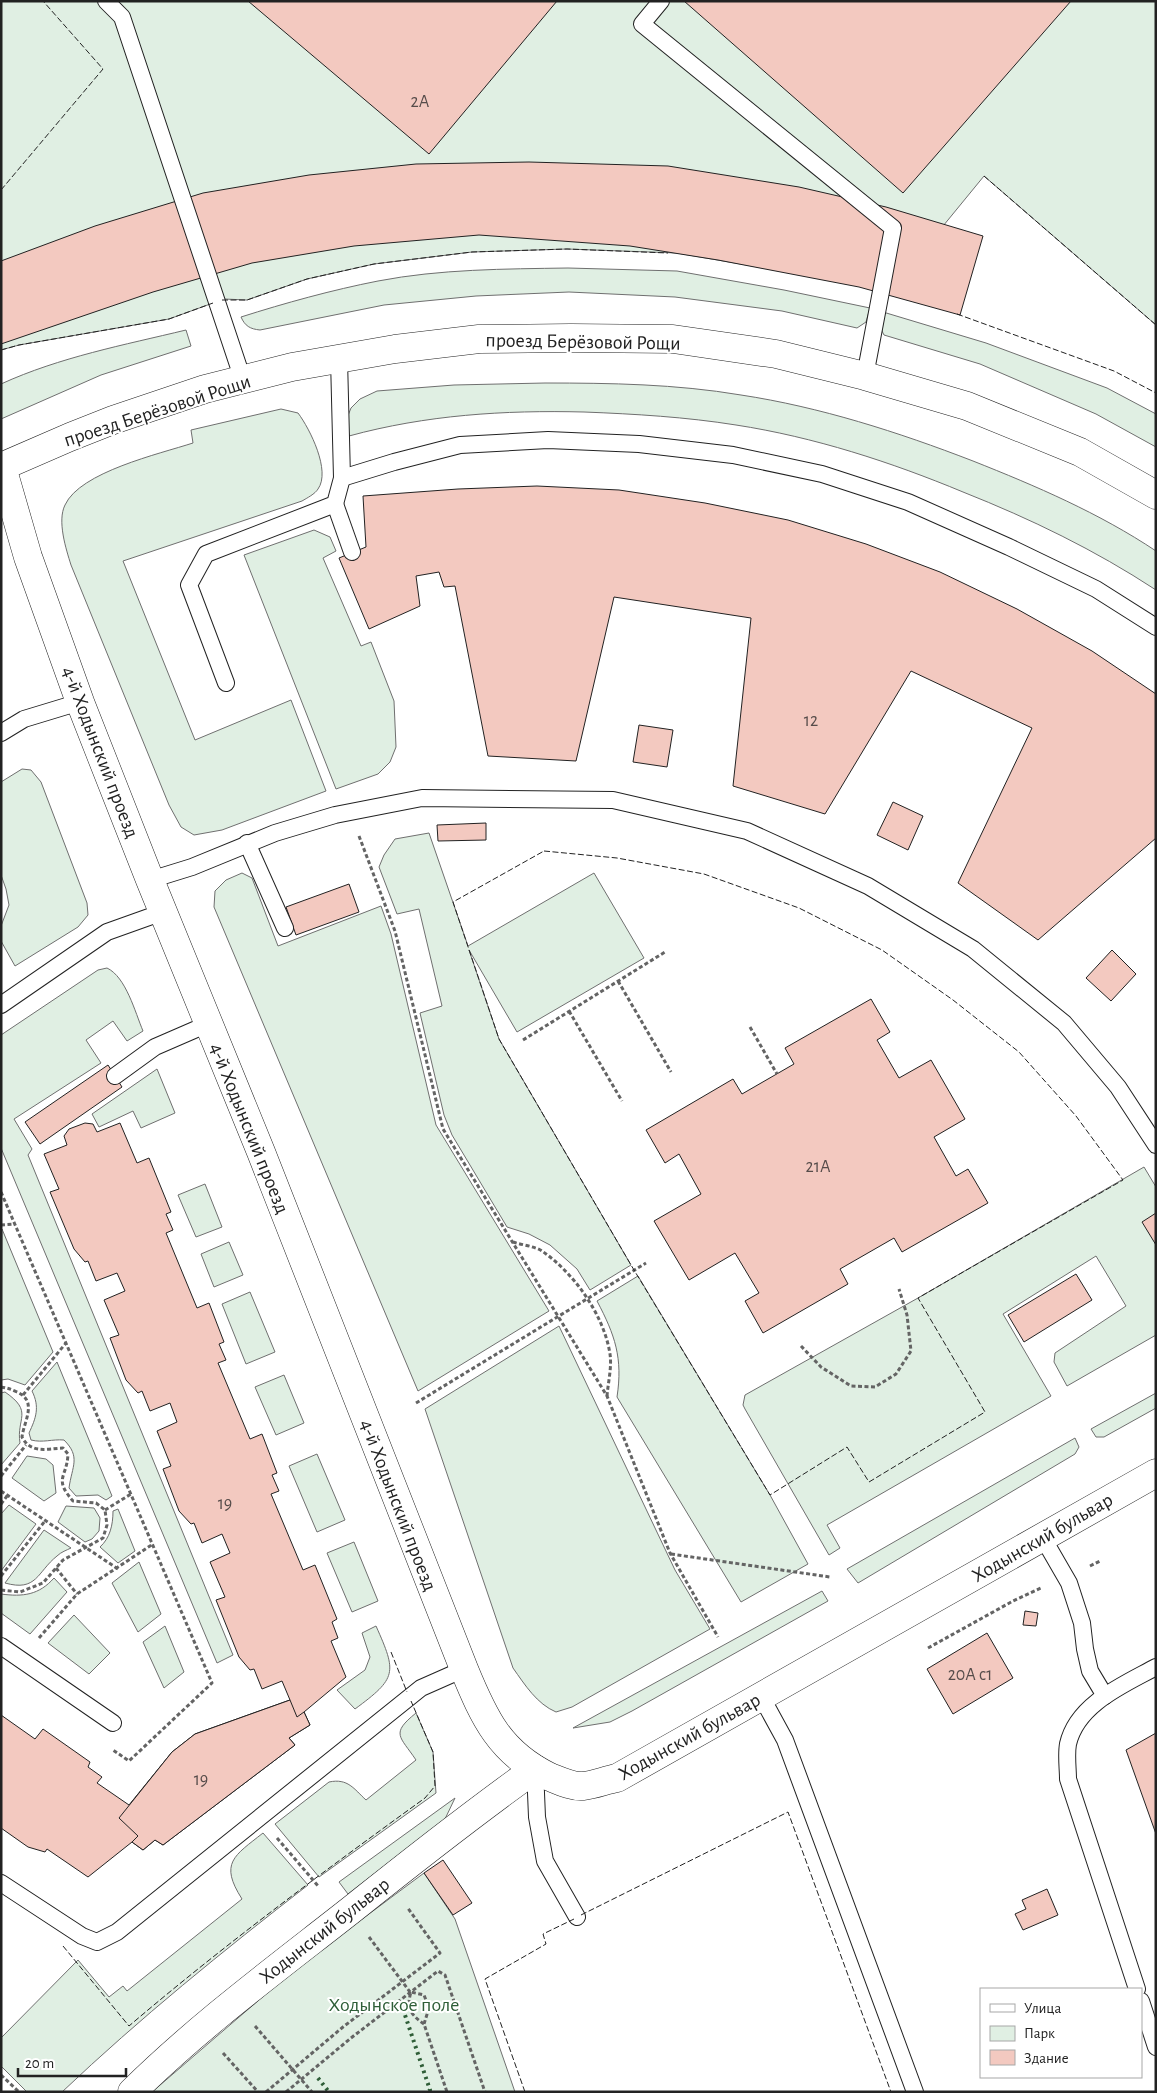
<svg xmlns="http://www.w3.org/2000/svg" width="1157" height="2093" font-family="'Alegreya Sans',sans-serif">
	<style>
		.green { fill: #e0efe3; stroke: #6f6f6f }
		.building { fill: #f3c9c0; stroke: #222 }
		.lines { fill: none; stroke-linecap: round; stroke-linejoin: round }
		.lane-casing { stroke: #222; stroke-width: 18 }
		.street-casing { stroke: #222; stroke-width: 29 }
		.secondary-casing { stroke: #222; stroke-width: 29 }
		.path { stroke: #646464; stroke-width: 3; stroke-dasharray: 4 2.5; stroke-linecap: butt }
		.lane { stroke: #fff; stroke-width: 16 }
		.street { stroke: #fff; stroke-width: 28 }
		.secondary { stroke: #fff; stroke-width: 28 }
		.hedge { stroke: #2f5e38; stroke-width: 4; stroke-dasharray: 2.5 4; stroke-linecap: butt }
		.fence { stroke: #222; stroke-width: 1; stroke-dasharray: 6 2.5; stroke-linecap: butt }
		.labels { text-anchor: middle; stroke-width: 4; stroke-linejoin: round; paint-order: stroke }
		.number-label { font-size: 18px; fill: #564c4a }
		.street-label { font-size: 20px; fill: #222; stroke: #fff }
		.park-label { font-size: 20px; fill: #2f5e38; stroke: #fff }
	</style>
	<rect width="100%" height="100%" fill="#fff"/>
	<!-- green -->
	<g class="green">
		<path d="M1,1H1156V325L984,176L898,281L787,272L677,253L567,249L472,252L374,264L307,279L247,300L224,299L169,319L19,345L1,350Z"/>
		<path d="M568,268L677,271L784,290L870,308L866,322L857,328L782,311L675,297L569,292L476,296L384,305L260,330C250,329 245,326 241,317C285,303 332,290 378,281C440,269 505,269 568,268Z"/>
		<path d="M883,312L986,343L1107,388L1156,414V447L1096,414L980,364L884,335L880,327Z"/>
		<path d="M186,330L191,346L101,375L1,419V384C60,357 124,345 186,330Z"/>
		<path d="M545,383C610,383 676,384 741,395C820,407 898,432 973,461C1036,486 1099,513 1156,551V590C1095,550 1031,519 963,492C891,462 814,437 736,425C686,417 635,414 584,412C504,410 426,415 349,436L347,418L351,408L360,399L377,391L454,385Z"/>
		<path d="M281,409L298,413C310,429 331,471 318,489C315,494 307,498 302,501L123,561L195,740L291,700L326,791L222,830L194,835L181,827L169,805L71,565C66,549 57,521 65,505C80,472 159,454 193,443L191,430Z"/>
		<path d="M314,530L330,537L336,551L323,558L361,646L371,642L394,701L396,747L390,762L378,774L336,789L244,555Z"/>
		<path d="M22,769L31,770L41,782L87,903L88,915L78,927L15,966L1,941V926L9,905L6,889L1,875V782Z"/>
		<path d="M429,833L468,946L594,873L644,958L517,1032L469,950L499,1039L631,1265L590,1290L577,1269L550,1245L529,1234L507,1227L452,1135L444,1115L420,1013L442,1006L419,909L397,914L379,867L384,855L395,839Z"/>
		<path d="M242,873L252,878L278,946L381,906L391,934L436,1125L549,1311L418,1391L214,907L215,891L226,880Z"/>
		<path d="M107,968C126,977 135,1012 143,1031L127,1041L113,1021L86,1040L101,1063L14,1119L32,1149L28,1155L233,1655L217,1663L1,1148V1035L98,970Z"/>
		<path d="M157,1069L175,1113L141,1128L133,1111L99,1127L92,1114Z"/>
		<path d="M1144,1167L1156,1187V1335L1067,1386L1054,1362L1055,1353L1126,1306L1096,1256L1003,1314L1051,1396L827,1525L840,1548L829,1555L745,1409L743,1405L745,1395L918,1298Z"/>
		<path d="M205,1184L222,1227L196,1237L178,1195Z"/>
		<path d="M2,1229L53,1352L25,1385L8,1379L1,1380Z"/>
		<path d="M229,1242L243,1275L214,1287L201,1254Z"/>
		<path d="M638,1276L770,1495L808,1564L741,1602L617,1397C623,1358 615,1335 597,1301Z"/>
		<path d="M250,1292L275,1352L246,1364L222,1304Z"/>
		<path d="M559,1326L675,1570L710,1629L572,1707L556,1712C537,1704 525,1685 513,1668L425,1409Z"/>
		<path d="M57,1362L112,1496L106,1500L98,1495L76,1496L69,1488C72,1466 81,1457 64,1440C52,1439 43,1443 31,1440L29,1433C36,1418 40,1407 32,1391Z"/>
		<path d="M284,1375L304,1423L276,1435L255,1387Z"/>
		<path d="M5,1392C34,1412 16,1418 20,1443L1,1465V1393Z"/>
		<path d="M1156,1393V1408L1104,1437H1096L1091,1429Z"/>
		<path d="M1075,1438L1079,1447L1075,1454L858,1583L847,1569Z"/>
		<path d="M317,1454L345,1520L317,1532L289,1466Z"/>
		<path d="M27,1456L46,1459L53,1465L56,1493L44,1501L12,1478Z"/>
		<path d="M9,1505L36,1524L1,1571V1514Z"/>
		<path d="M66,1506L94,1508L100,1518L99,1531L92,1539L85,1542L58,1522Z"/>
		<path d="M118,1509L135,1551L118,1563L100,1547C110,1538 113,1525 113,1511Z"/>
		<path d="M44,1530L71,1548C67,1550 61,1552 57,1556C37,1572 37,1592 5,1583Z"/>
		<path d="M354,1542L378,1601L352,1612L327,1553Z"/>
		<path d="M139,1562L161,1614L138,1632L112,1583Z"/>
		<path d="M54,1578L67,1592L30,1634L1,1613V1594C23,1597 39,1595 54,1578Z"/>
		<path d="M822,1591L828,1601L632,1711L610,1722L573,1728Z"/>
		<path d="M74,1615L110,1653L89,1674L48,1643Z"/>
		<path d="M165,1626L184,1672L164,1688L143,1642Z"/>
		<path d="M376,1626C397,1673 397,1678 355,1709L337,1690L365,1670L370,1657L362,1633Z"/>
		<path d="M416,1713L433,1752L436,1793L319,1877L275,1824L329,1782C348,1778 354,1789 366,1800L416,1760C400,1736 390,1734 416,1713Z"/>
		<path d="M455,1798L445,1819L348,1894L339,1882Z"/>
		<path d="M263,1833L308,1885C223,1951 140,2018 62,2092H27L1,2066V2038L78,1960L109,1997L123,1986L127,1991L242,1899C219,1863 234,1856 263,1833Z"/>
		<path d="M424,1873L455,1919L515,2092H152L295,1969Z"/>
	</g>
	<!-- building -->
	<g class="building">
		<path d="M248,1H557L429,154Z"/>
		<path d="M684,1H1071L903,193Z"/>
		<path d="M529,162L668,166L799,187L886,207L983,236L960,315L859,287L718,260L630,246L479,235L354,246L252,263L153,292L1,344V261L95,226L203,193L309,175L416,164Z"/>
		<path d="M537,486L619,490L705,503L788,520L866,544L940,572L1017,609L1092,651L1156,694V838L1038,940L958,883L1032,728L911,671L825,814L733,786L751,618L614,597L576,761L488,756L455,586L444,587L439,572L416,576L420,606L369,629L339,558L366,547L363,496L458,489Z"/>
		<path d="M639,725L673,730L667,767L633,762Z"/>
		<path d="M893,802L923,816L908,850L877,835Z"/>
		<path d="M486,823V840L438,841L437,825Z"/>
		<path d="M349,884L359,912L296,935L286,907Z"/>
		<path d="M1112,950L1136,974L1111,1001L1086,978Z"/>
		<path d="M871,999L890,1032L877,1040L899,1078L931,1060L965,1119L934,1137L956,1176L968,1169L988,1203L902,1252L894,1238L840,1269L848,1284L763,1333L745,1301L759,1293L735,1253L689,1280L654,1221L701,1194L679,1154L665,1163L646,1130L733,1079L742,1094L794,1064L785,1048Z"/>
		<path d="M108,1065L122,1087L40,1144L25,1122Z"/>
		<path d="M85,1123L93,1124L97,1132L120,1123L137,1163L149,1158L171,1212L166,1214L173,1230L166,1233L197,1308L209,1303L224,1342L219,1344L226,1360L218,1363L250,1439L262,1434L277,1473L272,1475L279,1491L271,1494L303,1570L315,1565L337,1619L332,1622L338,1638L331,1641L346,1677L304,1712L310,1725L289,1738L295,1745L163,1845L155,1840L143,1850L132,1842L88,1877L47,1849L45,1852L28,1847L1,1828V1715L35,1739L43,1729L90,1762L88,1767L102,1777L97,1783L129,1805L172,1752L195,1734L290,1700L282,1681L262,1689L254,1669L250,1670L239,1657L216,1600L225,1597L210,1562L230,1553L222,1534L202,1543L194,1523L191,1524L179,1511L163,1469L171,1466L157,1431L177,1422L170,1403L150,1411L142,1391L138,1393L126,1380L110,1338L119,1335L104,1300L125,1291L117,1273L96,1281L88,1261L85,1262L74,1249L50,1192L59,1189L44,1154L67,1145L64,1136L69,1129Z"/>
		<path d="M1156,1213V1245L1142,1222Z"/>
		<path d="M1076,1274L1092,1300L1024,1342L1008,1315Z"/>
		<path d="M1025,1611L1038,1613L1036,1626L1023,1625Z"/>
		<path d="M987,1633L1013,1678L953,1714L927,1669Z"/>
		<path d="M290,1700L297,1717L304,1712L310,1725L289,1738L295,1745L163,1845L155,1840L143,1850L132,1842L138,1836L119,1818L172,1752L195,1734Z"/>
		<path d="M1156,1733V1834L1126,1750Z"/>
		<path d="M443,1860L472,1903L453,1915L424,1873Z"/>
		<path d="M1047,1889L1058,1915L1023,1930L1015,1914L1026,1909L1022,1900Z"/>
	</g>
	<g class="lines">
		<defs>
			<g id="lane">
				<path d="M106,1L122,17L243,380"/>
				<path d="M661,1L642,24L893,228L865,376"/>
				<path d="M342,478L394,462L460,445L548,440L639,444L733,455L822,474L908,502L1009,547L1096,589L1156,627"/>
				<path d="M335,504L352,552"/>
				<path d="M226,683L189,585L206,554L335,504L342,478L339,359"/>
				<path d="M1,733L24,719L80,702"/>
				<path d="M247,843L285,928"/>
				<path d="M150,880L192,867L275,833L335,815L422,798L613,800L747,831L868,886L973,949L1064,1023L1118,1087L1156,1145"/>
				<path d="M1,1005L107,932L163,912"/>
				<path d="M115,1076L155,1047L208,1024"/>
				<path d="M1043,1538L1069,1583L1082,1623L1085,1649L1090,1671L1105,1696"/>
				<path d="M1,1646L113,1723"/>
				<path d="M761,1696L785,1740L915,2092"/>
				<path d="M535,1769L537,1817L545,1861L577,1917"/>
				<path d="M1,1883L82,1936L97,1942L117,1932L421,1688L464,1669"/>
				<path d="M1137,1989L1068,1779C1068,1769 1066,1755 1068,1744C1077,1704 1123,1685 1156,1667"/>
				<path d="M1141,2001L1156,2047"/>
			</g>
			<g id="street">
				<path d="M2,467L28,557L80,702L150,880L261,1152L464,1669C484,1718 500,1753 550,1777C560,1781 573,1787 583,1786C594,1785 606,1780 617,1778L1156,1473"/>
				<path d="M132,2092C200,2025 276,1969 351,1910C411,1862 472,1814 535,1769"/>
			</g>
			<path id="secondary" d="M1,467L70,437L113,420L205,389L292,367L395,349L479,339L571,338L673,339L776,354L865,376L967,406L1080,452L1156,495"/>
		</defs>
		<!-- lane casing -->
		<use href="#lane" class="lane-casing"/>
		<!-- street casing -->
		<use href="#street" class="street-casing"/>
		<!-- secondary casing -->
		<use href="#secondary" class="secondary-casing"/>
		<!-- path -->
		<g class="path">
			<path d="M359,836L395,931L443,1129L607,1396L670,1553L718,1637"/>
			<path d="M618,981L671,1072"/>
			<path d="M569,1011L622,1101"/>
			<path d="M750,1027L777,1074"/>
			<path d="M523,1040L665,952"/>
			<path d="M1,1192L212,1683L129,1761L113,1750"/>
			<path d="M1,1225L15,1224"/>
			<path d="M513,1242C522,1245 534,1246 542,1251C574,1273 604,1315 610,1354C612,1367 608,1383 607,1396"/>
			<path d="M801,1346L821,1367L851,1386L875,1387L896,1374L911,1351L907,1315L899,1289"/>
			<path d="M1,1387C7,1388 11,1389 17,1392C38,1401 24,1421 22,1437C31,1454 46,1449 63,1448L68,1454C67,1478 53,1478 73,1501L96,1503L105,1510L107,1525L103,1538L63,1560L43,1583L20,1592L1,1590"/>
			<path d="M23,1395L66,1343"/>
			<path d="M416,1403L646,1263"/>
			<path d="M1,1476L26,1445"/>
			<path d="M1,1491L118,1569"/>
			<path d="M1,1504L7,1496"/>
			<path d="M105,1510L131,1494"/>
			<path d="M671,1554L830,1577"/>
			<path d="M1090,1566L1100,1561"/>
			<path d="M56,1568L77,1594"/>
			<path d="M1,1576L45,1521"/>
			<path d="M39,1638L77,1594L153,1544"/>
			<path d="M928,1648L1013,1601L1041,1588"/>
			<path d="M277,1838L319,1887"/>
			<path d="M369,1937L410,1992"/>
			<path d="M424,2024C411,2015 406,2008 411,1992L424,1995L429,2008L424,2024L447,2092"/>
			<path d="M255,2026L312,2092"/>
			<path d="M223,2053L258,2092"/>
			<path d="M1,2075L19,2092"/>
			<path d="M266,2092L343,2027L440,1953L407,1907"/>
			<path d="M286,2092L351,2038L438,1971L445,1975L485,2092"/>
		</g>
		<!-- lane -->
		<use href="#lane" class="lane"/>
		<!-- street -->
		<use href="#street" class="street"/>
		<!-- secondary -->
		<use href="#secondary" class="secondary"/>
		<!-- hedge -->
		<g class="hedge">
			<path d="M403,2009L430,2090L428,2092"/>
			<path d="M318,2078L329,2092"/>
		</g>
		<!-- fence -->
		<g class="fence">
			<path d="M984,176L1156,325"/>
			<path d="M1,190L103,69L43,1"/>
			<path d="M222,300H247L307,279L374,264L472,252L567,249L668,253"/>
			<path d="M957,314L1114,371L1156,393"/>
			<path d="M1,350L19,345L169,319L213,303"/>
			<path d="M544,851L617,858L704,874L799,908L882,950L953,1000L1019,1052L1076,1116L1123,1180L918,1298L985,1412L869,1482L847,1447L770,1495L631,1265L499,1039L453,902Z"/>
			<path d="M391,1652L407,1692"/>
			<path d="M581,1915L788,1812L891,2092"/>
			<path d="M63,1946L129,2026C224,1945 324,1871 425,1798L435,1786L433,1752L411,1701"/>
			<path d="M525,2092L485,1979L546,1944L543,1934L574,1919"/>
		</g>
	</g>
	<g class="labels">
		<!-- number labels -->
		<g class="number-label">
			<text x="420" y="107">2А</text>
			<text x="811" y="726">12</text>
			<text x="818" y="1172">21А</text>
			<text x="225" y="1509">19</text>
			<text x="970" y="1680">20А с1</text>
			<text x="201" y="1785">19</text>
		</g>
		<!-- street labels -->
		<g class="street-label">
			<text transform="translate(583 341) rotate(1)" y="7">проезд Берёзовой Рощи</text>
			<text transform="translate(157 410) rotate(-18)" y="7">проезд Берёзовой Рощи</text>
			<text transform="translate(101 752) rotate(69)" y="7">4-й Ходынский проезд</text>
			<text transform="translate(250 1128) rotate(68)" y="7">4-й Ходынский проезд</text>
			<text transform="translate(399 1505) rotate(69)" y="7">4-й Ходынский проезд</text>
			<text transform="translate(1042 1537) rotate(-30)" y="7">Ходынский бульвар</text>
			<text transform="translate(689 1736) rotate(-29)" y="7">Ходынский бульвар</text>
			<text transform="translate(324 1930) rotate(-38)" y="7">Ходынский бульвар</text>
		</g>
		<!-- park labels -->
		<g class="park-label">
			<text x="394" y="2011">Ходынское поле</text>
		</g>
	</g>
	<!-- border -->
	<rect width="1157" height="2093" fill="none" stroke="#222222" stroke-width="5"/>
	<!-- legend -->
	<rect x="980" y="1988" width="162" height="90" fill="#ffffff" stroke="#a7a7a7"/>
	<rect x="990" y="2004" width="25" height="8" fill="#ffffff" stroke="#a7a7a7"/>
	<text x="1024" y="2013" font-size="15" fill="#222222">Улица</text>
	<rect x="990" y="2026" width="25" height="15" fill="#e0efe3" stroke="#a7a7a7"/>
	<text x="1024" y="2038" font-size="15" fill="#222222">Парк</text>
	<rect x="990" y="2050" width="25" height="15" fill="#f3c9c0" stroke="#a7a7a7"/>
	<text x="1024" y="2063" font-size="15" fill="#222222">Здание</text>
	<!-- scale -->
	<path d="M18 2068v8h108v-8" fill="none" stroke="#222222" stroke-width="2.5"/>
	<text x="25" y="2068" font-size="15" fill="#222222" stroke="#ffffff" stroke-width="4" paint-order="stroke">20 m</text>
</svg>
